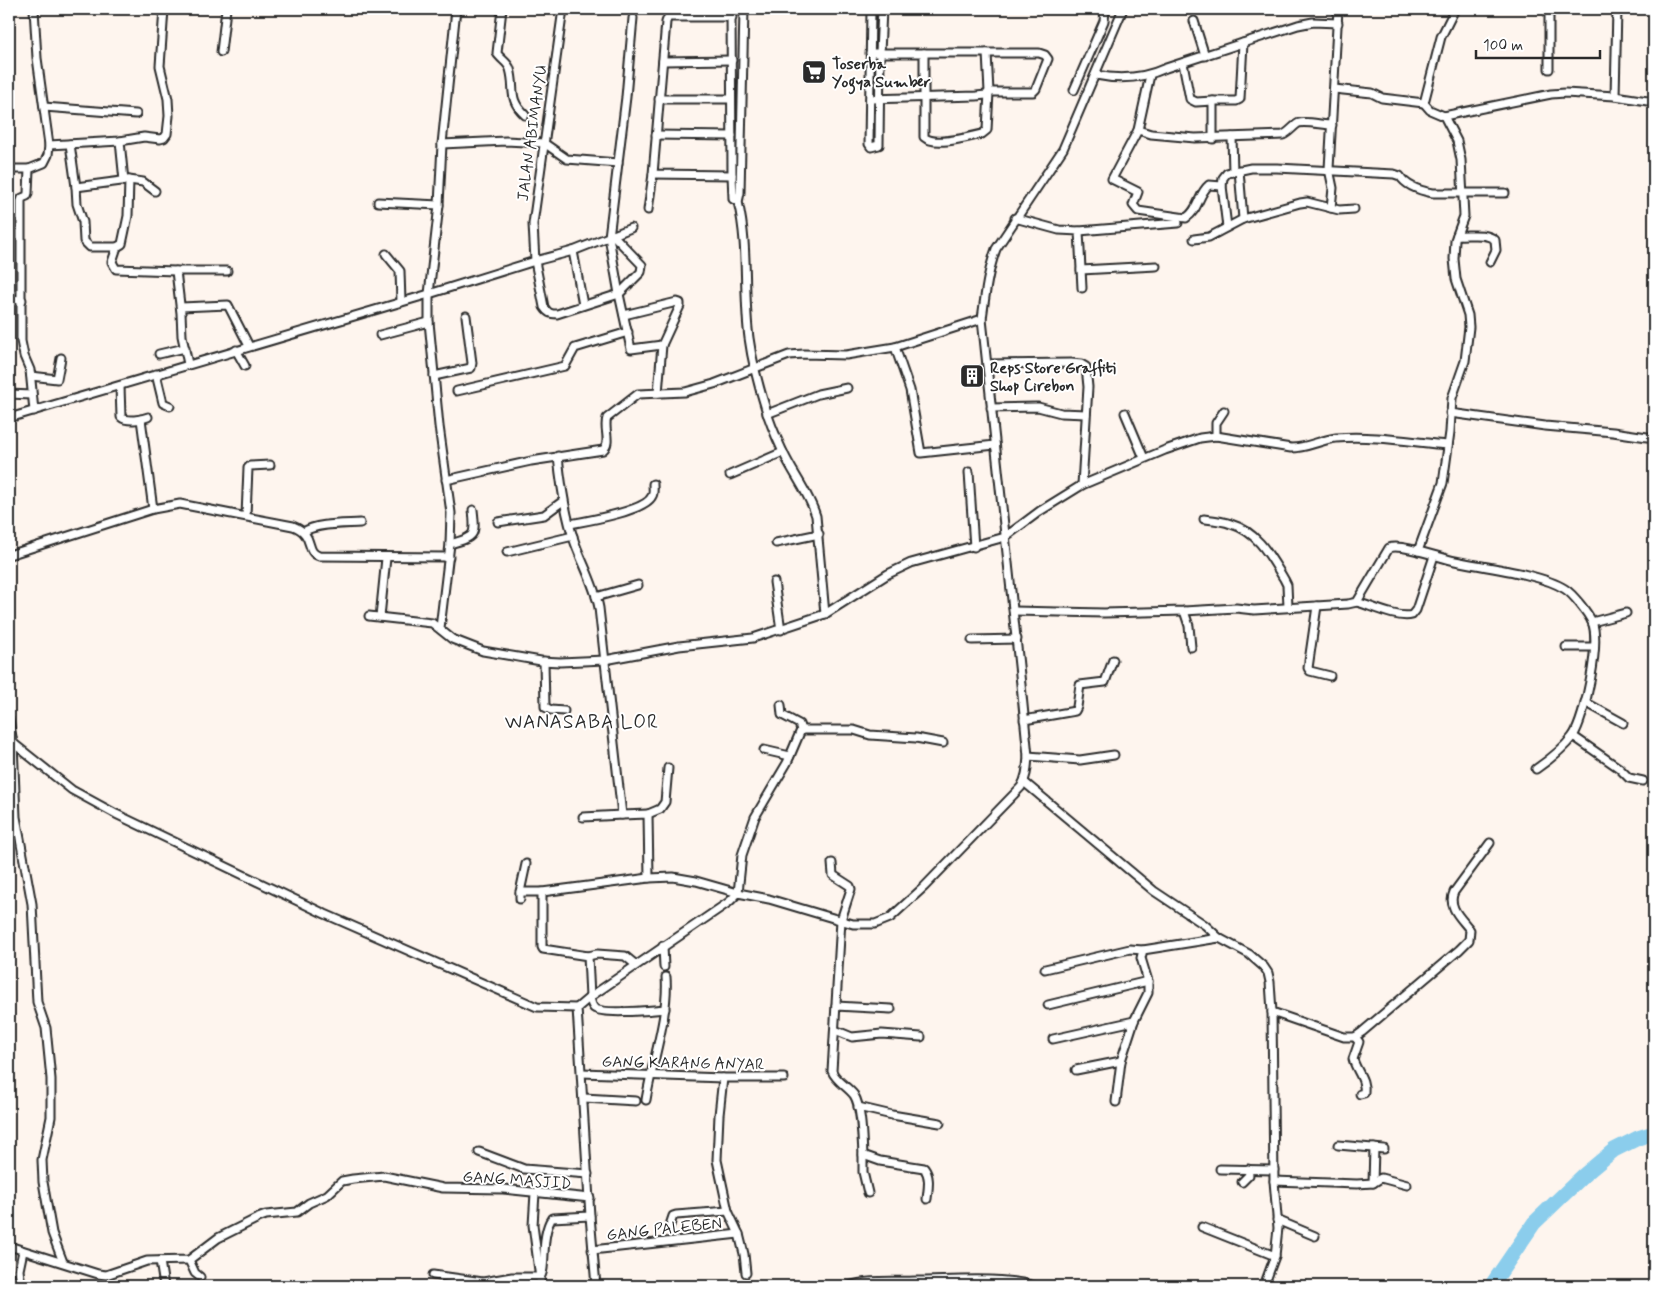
<svg xmlns="http://www.w3.org/2000/svg" width="1663" height="1295" font-family="Mynerve,sans-serif">
	<style>
		.lines { fill: none; stroke-linecap: round; stroke-linejoin: round }
		.river { stroke: #8bcdec; stroke-width: 15 }
		.street-casing { stroke: #2b2b2b; stroke-width: 11 }
		.street { stroke: #fff; stroke-width: 7 }
		.labels { text-anchor: middle; stroke-width: 4; stroke-linejoin: round; paint-order: stroke }
		.poi-label { font-size: 16px; font-weight: bold; fill: #2b2b2b; stroke: #fff; text-anchor: start }
		.street-label { font-size: 16px; fill: #2b2b2b; stroke: #fff }
		.quarter-label { font-size: 19px; letter-spacing: 1px; fill: #2b2b2b; stroke: #fff }
	</style>
	<rect width="100%" height="100%" fill="#fef5ee"/>
	<filter id="ink" filterUnits="userSpaceOnUse"><feTurbulence type="fractalNoise" baseFrequency=".02" numOctaves="2"/><feDisplacementMap in="SourceGraphic" scale="10" xChannelSelector="R" yChannelSelector="G"/><feConvolveMatrix kernelMatrix="1 2 1 2 8 2 1 2 1" color-interpolation-filters="sRGB"/></filter>
	<g filter="url(#ink)">
		<g class="lines">
			<!-- river -->
			<path class="river" d="M1491,1286L1534,1223L1584,1175L1614,1150L1638,1138L1654,1133"/>
			<defs>
				<g id="street">
					<path d="M34,9L37,58L49,145L48,155L44,163L29,169L28,193L27,196L22,198L21,201V341L24,356L30,370L34,411"/>
					<path d="M502,9L497,53C500,59 508,62 510,69C516,89 507,98 525,115"/>
					<path d="M563,9L533,224L535,261L544,307C548,313 550,314 557,314L619,294L641,272L642,265L613,235"/>
					<path d="M731,9L732,175L733,199L738,202L740,193L744,9"/>
					<path d="M871,9L869,144L871,147L879,145L880,53L882,9"/>
					<path d="M1455,9L1441,37L1424,103L1430,110L1444,116L1551,94L1565,93L1615,96L1617,9"/>
					<path d="M732,17H668L666,22L653,174L732,175"/>
					<path d="M633,18L626,97L609,237L619,294L631,349L662,345"/>
					<path d="M1194,21L1205,56"/>
					<path d="M221,52L226,9"/>
					<path d="M924,53V137C935,147 968,137 982,134L987,130L989,92L987,53"/>
					<path d="M663,61L732,60"/>
					<path d="M1183,63L1190,99L1196,102L1213,101V139"/>
					<path d="M1549,69V9"/>
					<path d="M1096,75C1120,80 1144,78 1166,68L1298,25L1313,22L1338,23"/>
					<path d="M1150,75L1138,130L1112,179L1138,192L1133,205L1138,211L1186,218C1199,210 1198,194 1209,185L1222,186L1223,178L1227,173L1251,168H1277L1394,174L1400,176C1406,186 1422,191 1433,193H1505"/>
					<path d="M1334,89L1372,93L1382,98L1424,103"/>
					<path d="M1074,90L1104,21L1105,11L1101,9"/>
					<path d="M1615,96L1654,102"/>
					<path d="M659,99H731"/>
					<path d="M870,99L976,96L986,95L989,92H1033L1036,89L1048,59L1045,55L1039,53H870"/>
					<path d="M1213,101H1236L1240,99L1243,43"/>
					<path d="M44,107L136,114"/>
					<path d="M1138,130L1151,134L1195,138L1283,135C1290,132 1294,125 1299,123C1306,121 1324,125 1332,125"/>
					<path d="M656,135L732,136"/>
					<path d="M1232,137L1233,172"/>
					<path d="M120,141L124,181"/>
					<path d="M70,144L76,187L77,204L83,222L84,241L90,247H117L122,244L128,216L129,180"/>
					<path d="M442,144L506,141L544,143L567,159L618,163"/>
					<path d="M49,145L120,141L144,137L160,139L164,138L167,134L169,116L168,99L160,66L164,9"/>
					<path d="M9,169H29"/>
					<path d="M1239,170L1243,219"/>
					<path d="M1222,186L1227,227"/>
					<path d="M76,187L129,180L143,182L155,191"/>
					<path d="M378,202L439,205"/>
					<path d="M738,202C749,247 743,293 749,338C752,360 758,384 765,406C769,421 776,437 783,452C793,474 809,493 816,516L825,614"/>
					<path d="M1331,208L1333,188L1329,169L1338,9"/>
					<path d="M648,210L653,174"/>
					<path d="M1015,218L1059,230L1079,231L1082,288"/>
					<path d="M1079,231L1178,223"/>
					<path d="M1457,235C1469,236 1485,232 1495,240L1496,250L1490,262"/>
					<path d="M1194,239L1209,237L1243,219L1300,203L1307,202L1339,210L1354,209"/>
					<path d="M117,247L112,262L116,269L176,271"/>
					<path d="M573,251L583,305"/>
					<path d="M386,254L400,271L401,302"/>
					<path d="M1081,270L1156,266"/>
					<path d="M9,299L22,300"/>
					<path d="M181,307L228,305L249,346"/>
					<path d="M624,315L677,302L680,303V306L662,345L658,393"/>
					<path d="M380,335L429,322"/>
					<path d="M895,347L910,390L921,453L995,445"/>
					<path d="M236,350L245,366"/>
					<path d="M159,354L185,348"/>
					<path d="M188,364L182,336L181,313L176,271H227"/>
					<path d="M987,364L1071,363L1081,364L1086,367L1088,387L1082,485"/>
					<path d="M156,374L163,403L170,406"/>
					<path d="M31,376L57,379L61,358"/>
					<path d="M434,376L471,368L472,363L466,316"/>
					<path d="M120,386L121,417C127,422 141,420 148,417"/>
					<path d="M457,391L565,366L575,348L628,332"/>
					<path d="M9,394L32,395"/>
					<path d="M991,408L1038,407L1061,413L1086,414"/>
					<path d="M1125,413L1144,458"/>
					<path d="M1450,413L1545,426L1613,432L1654,438"/>
					<path d="M767,414L818,394L847,388"/>
					<path d="M9,418L429,294L535,261L573,251L631,228"/>
					<path d="M141,419L153,509"/>
					<path d="M1216,436V423L1224,411"/>
					<path d="M558,456C561,486 565,515 575,543C583,565 595,586 599,608L622,815L648,814L649,878"/>
					<path d="M969,472L974,547"/>
					<path d="M730,475L783,452"/>
					<path d="M446,480L531,461L603,450C612,443 603,428 607,418L638,394L685,392L714,384L789,355L804,354L846,355L895,347L982,319"/>
					<path d="M246,516L248,468L250,466L270,465"/>
					<path d="M1204,519C1213,520 1223,521 1231,524C1258,532 1270,556 1284,579L1287,585L1288,607"/>
					<path d="M498,522L544,515L563,501"/>
					<path d="M570,524C586,521 646,511 652,496C654,493 653,488 653,484"/>
					<path d="M304,532C315,523 346,524 360,523"/>
					<path d="M776,543L819,534"/>
					<path d="M450,544C475,537 476,536 473,510"/>
					<path d="M1418,551L1443,483L1450,432L1452,398L1465,361L1469,327L1468,315L1456,279L1454,259L1455,240L1464,216L1461,160L1457,141L1444,116"/>
					<path d="M507,552L573,536"/>
					<path d="M9,555L153,509L180,504L293,526C316,535 304,551 319,556L449,557"/>
					<path d="M774,582L781,630"/>
					<path d="M596,597L638,585"/>
					<path d="M1357,602C1371,606 1398,619 1412,615L1416,610L1434,556"/>
					<path d="M1317,606L1308,668L1310,671L1330,676"/>
					<path d="M1014,611L1104,613L1184,611L1236,608L1254,610L1348,604L1357,602L1389,548C1401,543 1440,558 1455,561C1484,567 1542,574 1565,589C1573,594 1588,613 1592,622C1601,642 1585,718 1573,736C1563,749 1549,760 1536,769"/>
					<path d="M1184,611L1189,626L1191,647"/>
					<path d="M369,616L432,623L452,639L483,651L541,661L560,662L605,660L679,646L753,638L825,614L888,574L911,563L1005,537L1040,511L1082,485L1165,450L1200,438L1216,436L1291,448C1307,448 1320,440 1336,438C1373,435 1412,442 1448,445"/>
					<path d="M380,617L386,558"/>
					<path d="M1592,622L1626,613"/>
					<path d="M440,628L450,544L451,513L439,426L429,322V294L439,205L442,144L456,9"/>
					<path d="M972,640L1017,639"/>
					<path d="M1566,647H1594"/>
					<path d="M544,661L545,707L551,710L564,711"/>
					<path d="M1585,702L1623,723"/>
					<path d="M9,719L13,743L16,817L32,904L37,1002L46,1028L51,1079V1117L42,1160L43,1182L52,1233L63,1262"/>
					<path d="M1024,720L1075,711L1077,707L1080,685L1105,682L1113,660"/>
					<path d="M801,730H854L870,735L916,738L943,743"/>
					<path d="M1573,736L1619,768L1629,778L1643,781"/>
					<path d="M13,743L72,790L116,814L325,914L537,1007L577,1008"/>
					<path d="M764,750L790,756"/>
					<path d="M1028,756L1080,760L1114,755"/>
					<path d="M1024,782L1154,891L1205,925L1219,938L1249,954L1264,967L1268,973L1270,982L1272,1012L1274,1181L1278,1228L1275,1256L1264,1286"/>
					<path d="M648,814L660,809L665,802L668,768"/>
					<path d="M583,817L622,815"/>
					<path d="M832,863L833,875L850,886L851,889L841,920L832,1071C836,1081 847,1086 854,1095C862,1108 862,1139 863,1155L880,1161L924,1168C931,1177 928,1189 927,1199"/>
					<path d="M520,892L526,864"/>
					<path d="M542,892V947L543,949L588,956L590,997C591,1001 591,1005 594,1008C603,1015 652,1010 665,1009"/>
					<path d="M520,899V892H542L649,878L673,877L696,881L738,893L742,855L755,817L787,763L801,730L799,724L782,715L781,705"/>
					<path d="M663,946L664,967"/>
					<path d="M588,956L597,954L625,956L636,965"/>
					<path d="M1045,969L1130,949L1143,950"/>
					<path d="M1048,1005L1148,981"/>
					<path d="M836,1006L891,1009"/>
					<path d="M1272,1012L1344,1037H1355L1362,1032L1459,950L1469,940L1470,930C1461,918 1447,907 1454,892L1490,843"/>
					<path d="M835,1030L852,1037L882,1034L921,1037"/>
					<path d="M1355,1037L1359,1042L1353,1059C1356,1071 1366,1079 1364,1093L1360,1094"/>
					<path d="M1053,1039L1134,1021"/>
					<path d="M1076,1070L1121,1061"/>
					<path d="M582,1073L723,1078H784"/>
					<path d="M723,1078L719,1115L717,1160L728,1211L739,1234L744,1254L746,1273"/>
					<path d="M584,1098L636,1101"/>
					<path d="M646,1100C652,1062 669,1015 666,977"/>
					<path d="M1116,1102L1121,1061L1134,1021L1148,993V981L1141,958L1143,950L1219,938"/>
					<path d="M858,1107L892,1115L940,1123"/>
					<path d="M1338,1145L1384,1149"/>
					<path d="M479,1152L524,1169L588,1174"/>
					<path d="M863,1155V1172L868,1193"/>
					<path d="M1220,1169L1274,1170"/>
					<path d="M1274,1181L1357,1184L1373,1183L1381,1178L1407,1185"/>
					<path d="M1242,1182L1249,1175L1248,1169"/>
					<path d="M1373,1183L1374,1148"/>
					<path d="M535,1193L533,1225L541,1286"/>
					<path d="M1277,1220L1315,1236"/>
					<path d="M1202,1227L1275,1256"/>
					<path d="M669,1228L673,1216L676,1215L728,1211"/>
					<path d="M9,1246L98,1274L106,1275L147,1261L189,1260L218,1238L258,1218L266,1215L297,1212L309,1203L327,1195L342,1181L353,1179L384,1176L443,1188L503,1189L590,1198"/>
					<path d="M592,1250L739,1234"/>
					<path d="M189,1260L195,1273L200,1277"/>
					<path d="M160,1261L164,1286"/>
					<path d="M433,1275L483,1282L512,1277H540C547,1270 540,1235 552,1218L590,1216"/>
					<path d="M21,1286L19,1270L23,1251"/>
					<path d="M596,1286L590,1216L577,1008L590,997L729,902L738,893L769,899L853,924H875L890,918L924,887L1021,787C1027,777 1027,768 1028,756C1014,610 998,464 982,319C985,296 988,271 996,249L1063,149L1123,9"/>
					<path d="M849,1286C868,1279 894,1282 915,1281C950,1281 1002,1276 1035,1286"/>
				</g>
			</defs>
			<!-- street casing -->
			<use href="#street" class="street-casing"/>
			<!-- street -->
			<use href="#street" class="street"/>
		</g>
	</g>
	<!-- icons -->
	<defs>
		<symbol id="supermarket-square" viewBox="-11 -11 22 22"><rect x="-9" y="-9" width="18" height="18" rx="4" fill="#2b2b2b" stroke="#fff"/><path d="M-6-5.5h2.5l.6 2H6L4.5 2H-2.5L-4.4-4H-6ZM-1.5 3.2a1.3 1.3 0 1 0 .1 0ZM3 3.2a1.3 1.3 0 1 0 .1 0Z" fill="#fff"/></symbol>
		<symbol id="building-square" viewBox="-11 -11 22 22"><rect x="-9" y="-9" width="18" height="18" rx="4" fill="#2b2b2b" stroke="#fff"/><path d="M-4-6H4V6H1V3H-1V6H-4ZM-2.5-4.3h1.7v1.8h-1.7ZM.8-4.3h1.7v1.8H.8ZM-2.5-1h1.7V.8h-1.7ZM.8-1h1.7V.8H.8Z" fill="#fff"/></symbol>
	</defs>
	<g fill-rule="evenodd">
		<use href="#supermarket-square" x="800" y="58" width="28" height="28"/>
		<use href="#building-square" x="958" y="362" width="28" height="28"/>
	</g>
	<g class="labels">
		<!-- poi labels -->
		<g class="poi-label">
			<text x="832" y="69">Toserba<tspan x="832" dy="18">Yogya Sumber</tspan></text>
			<text x="990" y="373">Reps Store Graffiti<tspan x="990" dy="18">Shop Cirebon</tspan></text>
		</g>
		<!-- street labels -->
		<g class="street-label">
			<text transform="translate(531 133) rotate(-82)" y="6">JALAN ABIMANYU</text>
			<text transform="translate(683 1062) rotate(1)" y="6">GANG KARANG ANYAR</text>
			<text transform="translate(517 1179) rotate(4)" y="6">GANG MASJID</text>
			<text transform="translate(664 1228) rotate(-6)" y="6">GANG PALEBEN</text>
		</g>
		<!-- quarter labels -->
		<g class="quarter-label">
			<text x="582" y="728">WANASABA LOR</text>
		</g>
	</g>
	<!-- margin -->
	<rect width="1663" height="1295" fill="none" stroke="#fff" stroke-width="30"/>
	<rect x="15" y="15" width="1633" height="1265" fill="none" stroke="#2b2b2b" stroke-width="2" filter="url(#ink)"/>
	<!-- scale -->
	<path d="M1476 50v8h124v-8" fill="none" stroke="#2b2b2b" stroke-width="2.5"/>
	<text x="1483" y="50" font-size="15" fill="#2b2b2b" stroke="#ffffff" stroke-width="4" paint-order="stroke">100 m</text>
</svg>
